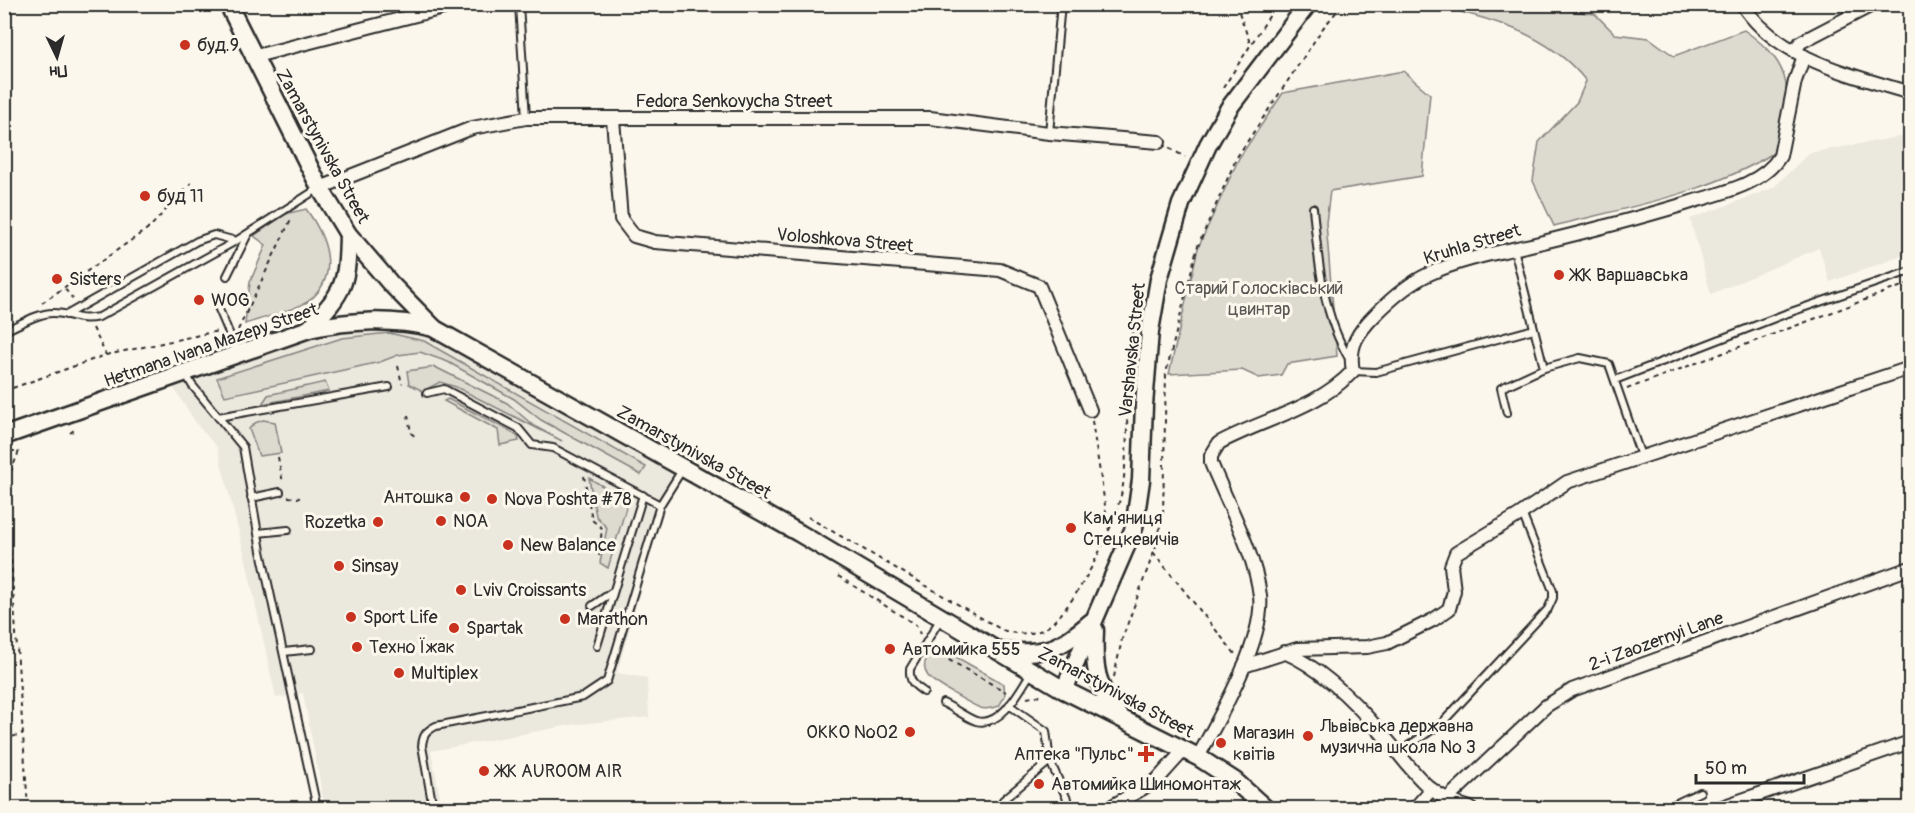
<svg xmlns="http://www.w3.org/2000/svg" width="1915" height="813" font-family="Pangolin,sans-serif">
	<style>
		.built { fill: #ebe8de }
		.green { fill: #dddad0; stroke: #84827e; stroke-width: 1.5 }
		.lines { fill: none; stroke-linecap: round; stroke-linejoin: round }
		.service-casing { stroke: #2b2b2b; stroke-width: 10 }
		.minor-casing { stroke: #2b2b2b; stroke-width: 16 }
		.secondary-casing { stroke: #2b2b2b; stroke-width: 21 }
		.path { stroke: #2b2b2b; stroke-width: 2; stroke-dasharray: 4.5 4.5; stroke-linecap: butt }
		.service { stroke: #fbf7ec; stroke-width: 6 }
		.minor { stroke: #fbf7ec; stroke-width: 12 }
		.secondary { stroke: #fbf7ec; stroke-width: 16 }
		.poi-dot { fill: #c8321e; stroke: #fbf7ec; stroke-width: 2 }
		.labels { text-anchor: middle; stroke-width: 6; stroke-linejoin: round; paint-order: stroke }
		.poi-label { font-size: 18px; fill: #2b2b2b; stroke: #fbf7ec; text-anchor: start }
		.street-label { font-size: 18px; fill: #2b2b2b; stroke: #fbf7ec }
		.park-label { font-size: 18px; fill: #585754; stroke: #fbf7ec }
	</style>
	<rect width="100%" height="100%" fill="#fbf7ec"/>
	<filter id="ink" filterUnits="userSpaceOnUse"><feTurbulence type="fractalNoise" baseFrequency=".0167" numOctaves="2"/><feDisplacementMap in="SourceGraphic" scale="12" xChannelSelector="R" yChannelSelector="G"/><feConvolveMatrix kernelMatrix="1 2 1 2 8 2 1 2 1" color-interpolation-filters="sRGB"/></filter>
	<g filter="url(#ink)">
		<!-- built -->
		<g class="built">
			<path d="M1910,135V253L1830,282L1819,248L1711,294L1690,219L1773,188L1809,153Z"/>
			<path d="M369,326L428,334L682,478L664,506L617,673L647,678L649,717L570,725L431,751L442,808H325L303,693L276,698L245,556L217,447L198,426L173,387L314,334Z"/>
		</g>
		<!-- green -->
		<g class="green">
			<path d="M1431,5H1560L1564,10L1595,14L1615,34L1649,38L1674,56L1744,30C1798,68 1791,94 1775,152C1711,193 1628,207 1554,226L1533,181L1539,142L1577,102L1586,81C1548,32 1488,18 1431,5Z"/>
			<path d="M1403,71L1430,94L1422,176L1330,191L1326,223L1337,356L1287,364L1281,375L1259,378L1242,370L1169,374L1198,248L1239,158L1283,93Z"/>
			<path d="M306,209C326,236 341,274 310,300C302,308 259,319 245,324L250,282L266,245L254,236L285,214Z"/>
			<path d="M389,333L424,341L646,467L641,475L541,420L514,399L448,362L420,352L398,355L380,362L225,396L217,378L342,338Z"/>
			<path d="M435,367L507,403L534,426L562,441L456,387L440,382L423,391L409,384L407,371Z"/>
			<path d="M325,382L329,391L262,404L268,395Z"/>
			<path d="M448,399L510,431L518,437L519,441L500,445L498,430L444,401Z"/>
			<path d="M263,420L275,422L281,453L259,456L249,429L255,423Z"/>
			<path d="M589,478L628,501L608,568L600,563L607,528L596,516Z"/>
			<path d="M942,649L1004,684L1005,696L999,706C993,708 986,710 980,708C971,704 933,683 928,676C919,663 929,651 942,649Z"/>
		</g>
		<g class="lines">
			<defs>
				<g id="service">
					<path d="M519,4L526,118"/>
					<path d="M1049,133L1061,4"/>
					<path d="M1313,208C1318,259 1322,315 1350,360"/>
					<path d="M1514,249L1544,368"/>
					<path d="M227,276L248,234"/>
					<path d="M218,307L238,354"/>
					<path d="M66,315L197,241L214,235L236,241"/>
					<path d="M4,331C19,325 37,313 53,313C73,313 75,322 99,317L236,241L319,188"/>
					<path d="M1353,371L1376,372L1534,329"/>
					<path d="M186,374L192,385L243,447L261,551L317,808"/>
					<path d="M1615,380L1785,314L1910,271"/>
					<path d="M427,393L444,389L518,428L532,445L553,448L660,505"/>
					<path d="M1507,413L1501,388L1544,368L1580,358L1609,364L1641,456"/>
					<path d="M218,417L389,387"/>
					<path d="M251,498L280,492"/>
					<path d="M258,533L288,530"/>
					<path d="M592,606L611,593"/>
					<path d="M597,646L643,495"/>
					<path d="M284,652L312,649"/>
					<path d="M924,692C914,685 909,682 910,669L941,618"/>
					<path d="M943,703C954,708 965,717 976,721C1002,728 1021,688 1032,671"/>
					<path d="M1009,705L1046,731L1050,761L1067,799L1066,803L1059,808"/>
					<path d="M1398,753L1442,723L1548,609L1553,598V591L1522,513"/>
					<path d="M433,808L422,746C423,735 426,731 436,726L583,697L607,681L660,505L682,470"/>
					<path d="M1008,808L1003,800L1050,761"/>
					<path d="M1666,808L1700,792"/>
				</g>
				<g id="minor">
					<path d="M1742,4C1777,59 1852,75 1910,93"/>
					<path d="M1794,51L1801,42L1874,4"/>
					<path d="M252,57L447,7L475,4"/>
					<path d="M613,119L621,219L634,236L655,242L1000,270L1039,286L1090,410"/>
					<path d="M320,188L472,128L526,118H930L1049,133L1159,142"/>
					<path d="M1284,652C1322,668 1357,704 1383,735C1414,770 1423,794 1470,808"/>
					<path d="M1244,666L1297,649L1367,647L1387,643L1433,620L1449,609L1454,591L1451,566L1456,553L1519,515L1567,482L1910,368"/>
					<path d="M1198,757C1219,718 1265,640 1260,596C1256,556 1227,502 1211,463V456L1219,443C1263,419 1317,409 1353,371C1348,346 1358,332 1375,315C1390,300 1409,283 1429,274C1461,259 1500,252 1535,244C1585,232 1635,219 1685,204C1716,194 1762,186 1780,156L1795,81L1804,56"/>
					<path d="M1445,801L1546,706L1572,690L1910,568"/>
					<path d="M1109,808L1157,780L1184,750"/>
					<path d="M1415,808L1430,791"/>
					<path d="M1719,808L1910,742"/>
				</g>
				<g id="secondary">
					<path d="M228,4L320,188L348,234L390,283L435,329L799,533L1064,690L1198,757L1235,781L1265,808"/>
					<path d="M309,329C344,290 347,287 348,234"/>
					<path d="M4,436L309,329C352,320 391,318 434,328"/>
					<path d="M1095,630C1093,666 1096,686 1118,715"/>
					<path d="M1003,652C1046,654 1059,650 1091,622"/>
					<path d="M1064,690L1134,528L1141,480L1144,405L1150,331L1159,279L1181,204L1208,145L1229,108L1308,4"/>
				</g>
			</defs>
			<!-- service casing -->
			<use href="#service" class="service-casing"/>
			<!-- minor casing -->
			<use href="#minor" class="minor-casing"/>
			<!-- secondary casing -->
			<use href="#secondary" class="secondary-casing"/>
			<!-- path -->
			<g class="path">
				<path d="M1236,4L1250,43"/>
				<path d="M1223,88L1277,4"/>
				<path d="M1169,148L1185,157"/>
				<path d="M65,289L73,299"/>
				<path d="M42,303L150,227L191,183"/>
				<path d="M276,323L304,311"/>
				<path d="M93,328L106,355"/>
				<path d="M238,330L291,219"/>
				<path d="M398,366L402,384"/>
				<path d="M1627,389L1910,283"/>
				<path d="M4,391L106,355L218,331"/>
				<path d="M408,415L411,433L417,438"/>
				<path d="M1092,421L1109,531"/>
				<path d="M70,433L77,428"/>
				<path d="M278,457L283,483"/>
				<path d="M584,476L592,520L602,528L599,557"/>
				<path d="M6,488L28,808"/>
				<path d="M4,489L19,451H12"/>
				<path d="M288,497L300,498"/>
				<path d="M808,517L1002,630C1015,634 1029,635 1042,630C1073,616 1119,519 1123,485C1131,427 1123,369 1136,312"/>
				<path d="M1153,552L1236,655"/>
				<path d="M838,576L916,625L920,634"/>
				<path d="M933,651L1006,692"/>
				<path d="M1114,677L1122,639L1156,546L1163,513L1166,373L1197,248L1237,157L1323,28L1343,4"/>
				<path d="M1027,698L1042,695"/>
				<path d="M1128,701L1151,715"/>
				<path d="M4,740L23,733"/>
			</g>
			<!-- service -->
			<use href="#service" class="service"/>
			<!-- minor -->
			<use href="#minor" class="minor"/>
			<!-- secondary -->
			<use href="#secondary" class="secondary"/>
		</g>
	</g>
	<!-- markers -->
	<g class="poi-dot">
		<circle cx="185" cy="45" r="6"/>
		<circle cx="145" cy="196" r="6"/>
		<circle cx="1559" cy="275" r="6"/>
		<circle cx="57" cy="279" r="6"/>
		<circle cx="199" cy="300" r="6"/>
		<circle cx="465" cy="497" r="6"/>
		<circle cx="492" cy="499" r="6"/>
		<circle cx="441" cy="521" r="6"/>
		<circle cx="378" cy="522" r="6"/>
		<circle cx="1071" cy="528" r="6"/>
		<circle cx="508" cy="545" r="6"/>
		<circle cx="339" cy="566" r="6"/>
		<circle cx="461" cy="590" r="6"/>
		<circle cx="351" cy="617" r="6"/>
		<circle cx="565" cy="619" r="6"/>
		<circle cx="454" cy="628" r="6"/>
		<circle cx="357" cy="647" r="6"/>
		<circle cx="890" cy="649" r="6"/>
		<circle cx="399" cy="673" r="6"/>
		<circle cx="910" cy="732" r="6"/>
		<circle cx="1308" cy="736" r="6"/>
		<circle cx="1221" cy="743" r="6"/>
		<path d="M1143 745h6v6h6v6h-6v6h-6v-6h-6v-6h6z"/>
		<circle cx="484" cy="771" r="6"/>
		<circle cx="1039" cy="784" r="6"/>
	</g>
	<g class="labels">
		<!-- poi labels -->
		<g class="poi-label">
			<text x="197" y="51">буд.9</text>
			<text x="157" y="202">буд 11</text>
			<text x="1571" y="281">ЖК Варшавська</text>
			<text x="69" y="285">Sisters</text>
			<text x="211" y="306">WOG</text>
			<text x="453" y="503" text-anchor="end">Антошка</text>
			<text x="504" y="505">Nova Poshta #78</text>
			<text x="1083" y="524">Кам'яниця<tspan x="1083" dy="21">Стецкевичів</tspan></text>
			<text x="453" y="527">NOA</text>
			<text x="366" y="528" text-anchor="end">Rozetka</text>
			<text x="520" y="551">New Balance</text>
			<text x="351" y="572">Sinsay</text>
			<text x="473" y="596">Lviv Croissants</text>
			<text x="363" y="623">Sport Life</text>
			<text x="577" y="625">Marathon</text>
			<text x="466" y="634">Spartak</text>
			<text x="369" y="653">Техно Їжак</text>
			<text x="902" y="655">Автомийка 555</text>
			<text x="411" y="679">Multiplex</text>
			<text x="1320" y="732">Львівська державна<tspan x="1320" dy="21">музична школа № 3</tspan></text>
			<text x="898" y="738" text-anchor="end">ОККО №02</text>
			<text x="1233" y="739">Магазин<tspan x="1233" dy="21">квітів</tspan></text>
			<text x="1134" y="760" text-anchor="end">Аптека "Пульс"</text>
			<text x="496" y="777">ЖК AUROOM AIR</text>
			<text x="1051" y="790">Автомийка Шиномонтаж</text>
		</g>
		<!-- street labels -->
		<g class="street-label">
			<text x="734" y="107">Fedora Senkovycha Street</text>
			<text transform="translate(323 146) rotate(61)" y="6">Zamarstynivska Street</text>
			<text transform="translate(845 240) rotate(5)" y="6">Voloshkova Street</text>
			<text transform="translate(1472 244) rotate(-17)" y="6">Kruhla Street</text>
			<text transform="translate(211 345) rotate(-19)" y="6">Hetmana Ivana Mazepy Street</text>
			<text transform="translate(1132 350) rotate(-84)" y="6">Varshavska Street</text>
			<text transform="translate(694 452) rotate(29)" y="6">Zamarstynivska Street</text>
			<text transform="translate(1656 641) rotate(-20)" y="6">2-i Zaozernyi Lane</text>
			<text transform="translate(1116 692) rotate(28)" y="6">Zamarstynivska Street</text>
		</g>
		<!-- park labels -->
		<g class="park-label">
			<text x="1259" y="294">Старий Голосківський<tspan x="1259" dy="21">цвинтар</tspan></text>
		</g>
	</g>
	<!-- margin -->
	<rect width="1915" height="813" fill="none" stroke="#fbf7ec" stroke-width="24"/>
	<rect x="12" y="12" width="1891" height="789" fill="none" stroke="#2b2b2b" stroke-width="2" filter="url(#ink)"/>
	<!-- north arrow -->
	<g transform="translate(57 57) rotate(175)" stroke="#fbf7ec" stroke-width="4.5" paint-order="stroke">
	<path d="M0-4.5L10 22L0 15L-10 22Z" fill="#2b2b2b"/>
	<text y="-9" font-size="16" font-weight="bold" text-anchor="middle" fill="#2b2b2b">Пн</text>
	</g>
	<!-- scale -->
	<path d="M1696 774v9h108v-9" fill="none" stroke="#2b2b2b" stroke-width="3"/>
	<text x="1705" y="774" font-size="18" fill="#2b2b2b" stroke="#fbf7ec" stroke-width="4.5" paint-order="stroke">50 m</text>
</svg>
